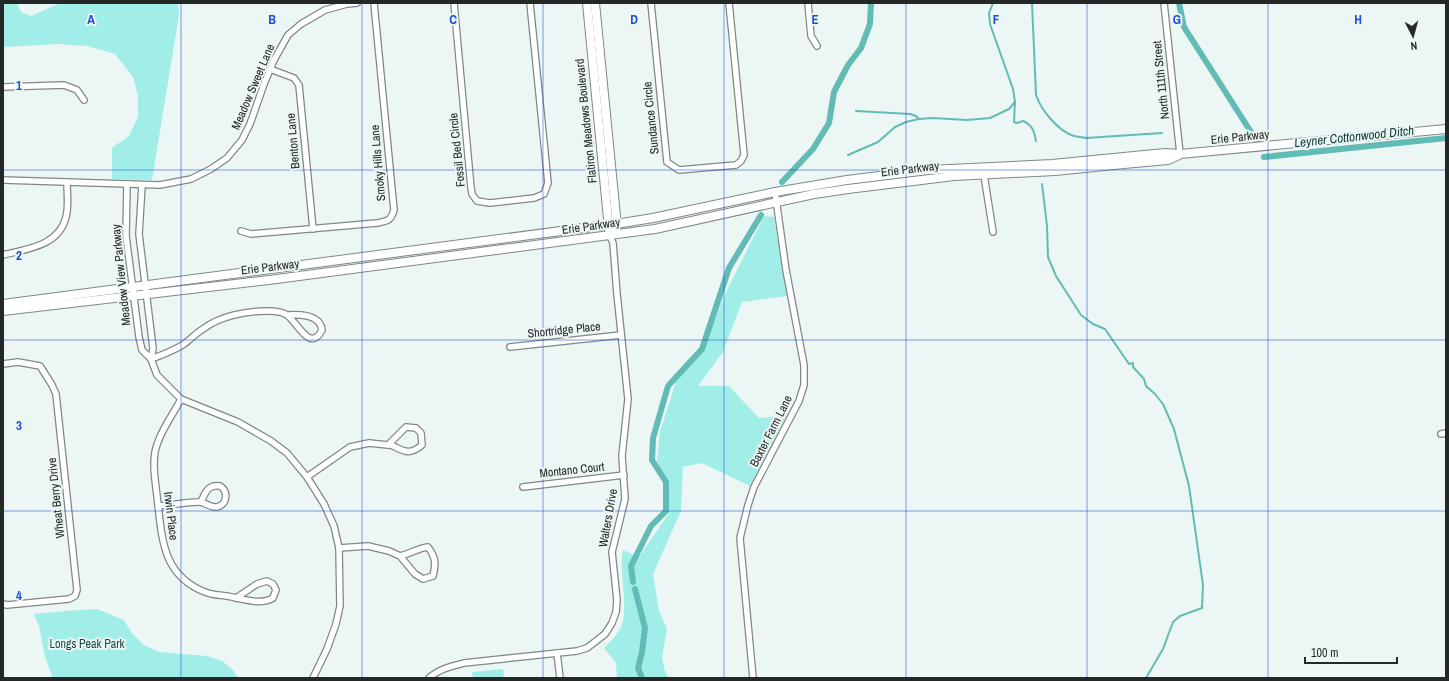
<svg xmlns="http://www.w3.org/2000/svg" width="1449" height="681" font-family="'Archivo Narrow',sans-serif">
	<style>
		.green { fill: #a0eee7 }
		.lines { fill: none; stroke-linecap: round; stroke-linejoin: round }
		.stream { stroke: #62bbb4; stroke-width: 2 }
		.canal { stroke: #62bbb4; stroke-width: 6 }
		.street-casing { stroke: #7f8887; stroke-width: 8 }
		.secondary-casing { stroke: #7f8887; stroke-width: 10 }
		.street { stroke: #fff; stroke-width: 5.5 }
		.secondary { stroke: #fff; stroke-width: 8 }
		.grid { fill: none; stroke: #1d4ed8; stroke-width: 1; stroke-opacity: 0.55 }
		.labels { text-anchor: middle; stroke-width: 4; stroke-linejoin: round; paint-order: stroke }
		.street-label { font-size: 12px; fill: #242827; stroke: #ecf6f5 }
		.park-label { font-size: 12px; fill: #1e4744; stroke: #ecf6f5 }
		.water-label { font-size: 13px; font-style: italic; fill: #103b38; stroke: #ecf6f5 }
		.grid-label { font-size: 13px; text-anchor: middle; font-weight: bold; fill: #1d4ed8; stroke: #ecf6f5; stroke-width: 4; stroke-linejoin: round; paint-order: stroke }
	</style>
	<rect width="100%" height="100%" fill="#ecf6f5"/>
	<!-- green -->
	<g class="green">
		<path d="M3,3H17L21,12L31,16L60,3H178L179,15L152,180L112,179V148L129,136L138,117V96L133,77L115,54L87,46L59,44L3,47Z"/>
		<path d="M764,216L774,217L787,296L742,302L723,352L698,386H729L759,418L786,416L750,486L702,463L683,467L681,511L653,574L659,611L667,629L662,657L665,672L669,678H617L616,663L604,648C609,643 615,637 619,631C631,613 618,573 623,550L639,557L669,513L667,484L657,461L660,432L676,381L703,351L724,296Z"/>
		<path d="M97,609L124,620L131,632L144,645L159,652L207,656L222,661L233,670L238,678H53L45,657L39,626L34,614L66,611Z"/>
		<path d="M503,669L504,678H473L472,672Z"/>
	</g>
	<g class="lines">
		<!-- stream -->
		<g class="stream">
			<path d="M993,3L989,13L990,24L1013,89L1015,102L1014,122L1017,123L1023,121C1032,125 1034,130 1036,141"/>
			<path d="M1032,3L1036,95C1041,110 1058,131 1074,136C1077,137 1082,137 1086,138L1162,133"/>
			<path d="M856,111L910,114L916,116L919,119"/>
			<path d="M848,155L878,142L895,127L906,122L919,119L932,118L967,120L990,118L1009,109L1015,102"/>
			<path d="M1042,184L1047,226L1048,257L1056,276L1081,315L1093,324L1105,329L1129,364L1133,363V367L1144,379L1146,386L1155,394L1163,404L1174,429L1189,486L1203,585L1202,608L1180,616L1173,622L1163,649L1146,678"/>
		</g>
		<!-- canal -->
		<g class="canal">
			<path d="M1179,3L1184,27L1258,143"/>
			<path d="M1264,157L1446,138"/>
			<path d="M782,182L813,149L829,123L834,92L848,65L861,48L870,24L871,3"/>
			<path d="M633,582L631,566L651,526L666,511V482L652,460L653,438L668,386L702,349L729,268L761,215"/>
			<path d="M635,589L645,628L642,652L638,668L642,678"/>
		</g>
		<defs>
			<g id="street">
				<path d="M454,3L471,188L472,194L477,201L490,203L534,198L544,194L548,183L530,3"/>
				<path d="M651,3L667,162L679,170L736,165L741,161L744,155L729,3"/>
				<path d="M808,3L811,36L817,46"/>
				<path d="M1164,3L1180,154"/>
				<path d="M270,69L294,78L299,85L313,229"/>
				<path d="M3,87L64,85L77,90L84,100"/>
				<path d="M984,175L993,232"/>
				<path d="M3,180L160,185L191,179L211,169L227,158L242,140L250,124L264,84L274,60L288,35L301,24L325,10L347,4L357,3"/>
				<path d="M127,184L126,236L139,337L142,350L151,359L157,375L181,399L238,422L271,441L287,453L307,477L324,504L334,526L339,548L340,606L336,624L327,649L313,678"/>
				<path d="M142,185L139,234L153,348L151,359"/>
				<path d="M241,231L251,234L377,223C387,221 391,221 394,210L374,3"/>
				<path d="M3,255C27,249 59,246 66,217C69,206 67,194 67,182"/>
				<path d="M510,347L621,335"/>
				<path d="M151,359C161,355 174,351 184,344C190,340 196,333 203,329C220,316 246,311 267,311C273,311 283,312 287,315C298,323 310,353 322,330C320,314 300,314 287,315"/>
				<path d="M3,364L18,362L40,366L52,385L56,394L77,590L75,596L69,599L7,605L3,604"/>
				<path d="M181,399C174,413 163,427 158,442C151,458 155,479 157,496C162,536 161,575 205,592C212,595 220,595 226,596C241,598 260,606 273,598L276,590L273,584L267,581L257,584L236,598"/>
				<path d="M1441,434L1446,433"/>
				<path d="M307,477L350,447L369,443L388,445H391C404,451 409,456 422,445L421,433L416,428L406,427L388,445"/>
				<path d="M523,487L624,475"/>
				<path d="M158,506C172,505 186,502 199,502C205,502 210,508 217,507C228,504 228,491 220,486C208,484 205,493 201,502"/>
				<path d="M339,548L368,546L389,551L400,556L415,574L423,579L433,576C436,563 436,558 428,547C418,548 410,554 400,556"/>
				<path d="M557,653L560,678"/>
				<path d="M429,678C439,669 452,666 464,663L577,651L587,648L605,634L612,623L616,612L617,600L612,552L625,499L622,456L628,399L617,294L613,243L610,236"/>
				<path d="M753,678L740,538L748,505L754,487L799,401L804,385V365L786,270L775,192"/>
			</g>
			<g id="secondary">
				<path d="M587,3L609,229"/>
				<path d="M595,3L616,216V228"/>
				<path d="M3,304L622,223L653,218L775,192L847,180L928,170L1052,164L1165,153L1180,154L1446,129"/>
				<path d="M3,311L269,280L655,229L814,194L848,189L954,176L1055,171L1124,164L1168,160L1179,155"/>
			</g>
		</defs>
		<!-- street casing -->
		<use href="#street" class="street-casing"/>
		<!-- secondary casing -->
		<use href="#secondary" class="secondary-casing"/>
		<!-- street -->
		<use href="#street" class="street"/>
		<!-- secondary -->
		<use href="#secondary" class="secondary"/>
	</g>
	<!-- grid -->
	<path class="grid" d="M181,3V678M362,3V678M543,3V678M724,3V678M906,3V678M1087,3V678M1268,3V678M3,170H1446M3,340H1446M3,511H1446"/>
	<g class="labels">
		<!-- street labels -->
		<g class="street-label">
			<text transform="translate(1161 80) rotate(-96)" y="4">North 111th Street</text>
			<text transform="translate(253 87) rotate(-67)" y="4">Meadow Sweet Lane</text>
			<text transform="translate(651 118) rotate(-96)" y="4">Sundance Circle</text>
			<text transform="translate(586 121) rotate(-96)" y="4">Flatiron Meadows Boulevard</text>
			<text transform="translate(1240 137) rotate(-6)" y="4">Erie Parkway</text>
			<text transform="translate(293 141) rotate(-95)" y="4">Benton Lane</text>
			<text transform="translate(457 150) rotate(-96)" y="4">Fossil Bed Circle</text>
			<text transform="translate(378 163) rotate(-95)" y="4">Smoky Hills Lane</text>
			<text transform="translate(910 169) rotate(-7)" y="4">Erie Parkway</text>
			<text transform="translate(591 226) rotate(-8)" y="4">Erie Parkway</text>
			<text transform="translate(270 267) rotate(-7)" y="4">Erie Parkway</text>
			<text transform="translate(121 275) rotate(-96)" y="4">Meadow View Parkway</text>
			<text transform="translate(564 330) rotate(-6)" y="4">Shortridge Place</text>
			<text transform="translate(771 431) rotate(-63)" y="4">Baxter Farm Lane</text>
			<text transform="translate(572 470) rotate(-6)" y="4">Montano Court</text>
			<text transform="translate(56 498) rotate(-96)" y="4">Wheat Berry Drive</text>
			<text transform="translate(171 516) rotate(83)" y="4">Irwin Place</text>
			<text transform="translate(608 518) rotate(-80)" y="4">Walters Drive</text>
		</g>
		<!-- park labels -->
		<g class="park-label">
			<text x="87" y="648">Longs Peak Park</text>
		</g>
		<!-- water labels -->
		<g class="water-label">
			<text transform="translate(1354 136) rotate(-6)" y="5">Leyner Cottonwood Ditch</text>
		</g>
	</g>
	<g class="grid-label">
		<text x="91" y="24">A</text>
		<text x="272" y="24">B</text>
		<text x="453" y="24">C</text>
		<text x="634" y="24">D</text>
		<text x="815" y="24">E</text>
		<text x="996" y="24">F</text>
		<text x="1177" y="24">G</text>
		<text x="1358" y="24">H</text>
		<text x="19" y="90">1</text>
		<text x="19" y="260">2</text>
		<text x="19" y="430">3</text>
		<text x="19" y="600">4</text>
	</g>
	<!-- border -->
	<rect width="1449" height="681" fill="none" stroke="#242827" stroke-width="8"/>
	<!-- north arrow -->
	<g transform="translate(1413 36) rotate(174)" stroke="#ecf6f5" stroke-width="3" paint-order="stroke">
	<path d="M0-3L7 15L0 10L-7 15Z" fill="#242827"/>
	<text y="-6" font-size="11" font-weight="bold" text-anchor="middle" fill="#242827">N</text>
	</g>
	<!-- scale -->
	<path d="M1305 657v6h92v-6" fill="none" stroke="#242827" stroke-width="2"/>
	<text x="1311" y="657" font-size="12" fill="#242827" stroke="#ecf6f5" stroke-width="3" paint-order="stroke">100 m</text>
</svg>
